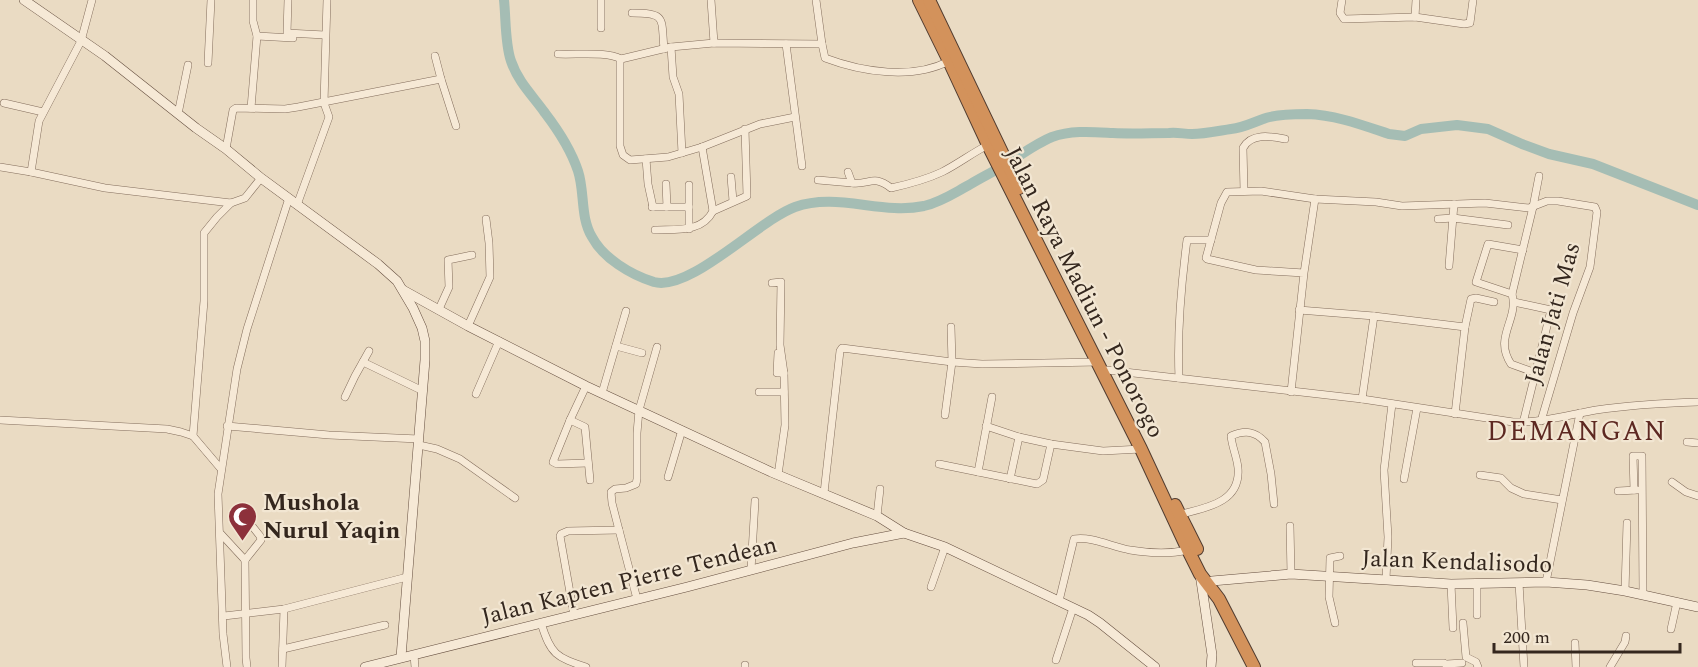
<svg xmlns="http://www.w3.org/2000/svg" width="1698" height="667" font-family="Spectral,serif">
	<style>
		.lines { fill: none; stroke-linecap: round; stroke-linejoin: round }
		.river { stroke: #a5bdb4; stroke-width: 10 }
		.street-casing { stroke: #836d5c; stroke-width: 8 }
		.secondary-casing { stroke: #654e3f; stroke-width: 10 }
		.highway-casing { stroke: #513c30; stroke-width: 14 }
		.street { stroke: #f6e9d6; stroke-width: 7 }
		.secondary { stroke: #f6e9d6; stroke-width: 9 }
		.highway { stroke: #d3925b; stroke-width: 12 }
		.labels { text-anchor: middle; stroke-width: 4.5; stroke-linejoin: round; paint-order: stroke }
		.street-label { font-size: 24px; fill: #34271e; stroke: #f2e6d2 }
		.poi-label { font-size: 24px; font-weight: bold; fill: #34271e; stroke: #f2e6d2; text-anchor: start }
		.quarter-label { font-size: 27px; letter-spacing: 1.5px; fill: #5d2821; stroke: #f2e6d2 }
	</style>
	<rect width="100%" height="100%" fill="#eadbc3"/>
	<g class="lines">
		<!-- river -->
		<path class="river" d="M504,0C506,19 505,44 511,61C518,82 533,96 545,113C558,130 571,150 578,171C585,192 580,217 592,237C603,258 631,275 654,282C690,292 759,220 795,207C837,192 881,215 924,206C941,202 954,193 969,185C982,177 995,171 1008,163C1022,154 1037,143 1052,137C1072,130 1093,132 1113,133C1132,134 1151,133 1169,133C1177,132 1184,134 1192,134C1204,134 1218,131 1231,129C1242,128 1252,123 1263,119C1273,115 1296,114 1307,114C1336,115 1362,125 1389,134L1405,136L1421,129L1457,125L1488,129L1522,144L1549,154L1593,164L1698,205"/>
		<defs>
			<g id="street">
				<path d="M288,0L287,33L325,35"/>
				<path d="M711,0L714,43"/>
				<path d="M816,0L822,44L825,58C862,72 913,80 949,61"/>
				<path d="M1342,0L1340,13L1344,19L1415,17L1464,24L1470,23L1473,0"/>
				<path d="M632,13C667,13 661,18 664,49"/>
				<path d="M1415,17L1416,0"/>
				<path d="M601,28V0"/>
				<path d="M257,36L293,38"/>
				<path d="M786,44L802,166"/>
				<path d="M671,47L673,77L679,94L682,153"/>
				<path d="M558,54C576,55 606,51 621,59"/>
				<path d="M435,56L441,79L456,126"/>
				<path d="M621,59L620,62V146L623,155L630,160L668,157L702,147L760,124L795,117"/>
				<path d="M621,59L671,47L714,43L822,44"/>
				<path d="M208,63L211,0"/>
				<path d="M4,103L43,112"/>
				<path d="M251,108L257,36L253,21V0"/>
				<path d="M178,114L188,65"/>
				<path d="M226,149L233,110L236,108L285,109L298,107L441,79"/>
				<path d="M646,159L648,184L653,207"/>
				<path d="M0,167L31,172L105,188L231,203L245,198L261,178"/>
				<path d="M31,172L39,121L81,41L92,0"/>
				<path d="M848,172L852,183C870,185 873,174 891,188C909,184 925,180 942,172C958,164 972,153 988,145"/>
				<path d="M731,177L733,201"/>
				<path d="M818,180L852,183"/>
				<path d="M666,184L667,207"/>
				<path d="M1244,191L1243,148C1251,133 1270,136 1285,139"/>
				<path d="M1315,199L1376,202L1402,206L1485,203L1529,208L1547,201H1558L1595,207L1597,212L1590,267L1573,313L1541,421"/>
				<path d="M297,205L329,117L324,103L327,0"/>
				<path d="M652,207H689"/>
				<path d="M713,211L747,196L745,129"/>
				<path d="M1438,219L1453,218L1508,225"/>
				<path d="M689,229V185"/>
				<path d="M655,230C676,229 702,233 713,211L702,147"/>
				<path d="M1449,266L1454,204"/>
				<path d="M772,283L781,282L780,345L784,373L785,425L778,475"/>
				<path d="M1512,294L1476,282L1488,244L1523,250"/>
				<path d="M1514,302L1551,310L1523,423"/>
				<path d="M439,309L449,287L448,260L472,255"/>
				<path d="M1299,310L1374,316L1465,327L1455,414"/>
				<path d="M468,326L490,277L489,243L486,219"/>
				<path d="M1465,327L1471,299L1476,298L1494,302"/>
				<path d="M616,346L642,353"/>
				<path d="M778,353L777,373H784"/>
				<path d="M363,362L423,391"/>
				<path d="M1107,370L1362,399L1513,422C1541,423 1568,415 1596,410C1630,405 1664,403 1698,402"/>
				<path d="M1536,373L1511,364C1493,337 1519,320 1512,294L1533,207L1539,176"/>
				<path d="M1179,378C1177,332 1181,286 1187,240H1211"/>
				<path d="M586,386L570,420L553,462L557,464L588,463"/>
				<path d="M759,392H784"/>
				<path d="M1291,392L1304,273L1315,199L1261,191L1227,192L1221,203L1206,258L1207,259L1256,270L1304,273"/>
				<path d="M602,393L626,311"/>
				<path d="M476,394L499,341"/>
				<path d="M345,397L355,376L369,351"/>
				<path d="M1362,399L1374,316"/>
				<path d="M945,415L952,362L951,327"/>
				<path d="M0,420L167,429L181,432L193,436"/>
				<path d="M570,420L585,427L590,480"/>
				<path d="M227,426L329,435L419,439"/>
				<path d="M986,426L1019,437L1051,444L1103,451L1141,449"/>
				<path d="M1687,442L1698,443"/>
				<path d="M419,445L437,449L460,459L515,498"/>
				<path d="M939,464L1037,484L1043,480L1051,444"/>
				<path d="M221,469L193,436L204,301V233L217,217L231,203"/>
				<path d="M978,472L992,397"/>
				<path d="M1480,475L1501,478L1511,488L1524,494L1562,500"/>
				<path d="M668,477L682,430"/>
				<path d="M1010,479L1019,437"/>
				<path d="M1404,479L1417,408"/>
				<path d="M1672,482L1686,492L1698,496"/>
				<path d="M1634,490L1633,456H1642L1643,594"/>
				<path d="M1618,491L1637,490"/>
				<path d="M824,493L840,351L842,348L952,362L982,364L1098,362"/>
				<path d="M1178,515C1203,508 1241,504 1238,468C1237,457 1232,447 1231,436C1245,430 1255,431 1265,442L1271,474L1274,504"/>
				<path d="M877,516L880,489"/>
				<path d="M1290,526L1291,574"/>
				<path d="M619,530L637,599"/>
				<path d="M221,534L245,560"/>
				<path d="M751,570L755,501"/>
				<path d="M1386,579L1388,537L1384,470L1392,404"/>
				<path d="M1546,582L1580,413"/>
				<path d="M1519,583L1524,667"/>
				<path d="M1451,584L1453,628"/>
				<path d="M1477,584V615"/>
				<path d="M931,587L945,547"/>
				<path d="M1625,591L1627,523"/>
				<path d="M1059,601L1074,539C1092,536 1112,547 1130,550C1148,553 1170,554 1188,550"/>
				<path d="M574,615L560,536L561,534L568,531L619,530L612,503L611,492L615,489L626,488L636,484L637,479V433L639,410L657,347"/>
				<path d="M224,616L284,609L407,577"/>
				<path d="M541,623C551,655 556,657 586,667"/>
				<path d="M1335,623L1329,597L1330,558L1340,556"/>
				<path d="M1463,623L1466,657L1476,662L1478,667"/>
				<path d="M1671,629L1677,602"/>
				<path d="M1575,643L1576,667"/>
				<path d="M283,649L385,625"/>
				<path d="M414,655L415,667"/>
				<path d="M1056,660L1073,608"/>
				<path d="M1416,663H1444L1448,667"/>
				<path d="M1447,664L1462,663"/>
				<path d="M227,667L223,634L218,494L237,369L247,329L289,198"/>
				<path d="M247,667L246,658L245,560L261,540L260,536L248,521"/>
				<path d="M282,667L284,609"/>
				<path d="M745,667V665"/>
				<path d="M1610,667L1625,642L1626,636"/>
			</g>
			<g id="secondary">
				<path d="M24,0L105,56L196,128L226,149L261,178L378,264L397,281L413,308L422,328L425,341V360L401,657"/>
				<path d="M403,290L468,326L586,386L771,472L877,516L904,533L945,547L1088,615L1100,623L1155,667"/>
				<path d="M1200,574L1212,655L1211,667"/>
				<path d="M1212,581L1291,574L1451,584L1546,582L1587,585L1625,591L1698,607"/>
				<path d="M365,667L687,587L853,543L904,533"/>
			</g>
			<g id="highway">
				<path d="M919,0L949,61L989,147L1141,449L1188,550L1200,574L1219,599L1254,667"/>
				<path d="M929,0L1019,188"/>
				<path d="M1175,505L1197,549"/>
			</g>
		</defs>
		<!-- street casing -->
		<use href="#street" class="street-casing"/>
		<!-- secondary casing -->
		<use href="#secondary" class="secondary-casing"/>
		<!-- highway casing -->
		<use href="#highway" class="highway-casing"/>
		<!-- street -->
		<use href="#street" class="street"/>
		<!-- secondary -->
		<use href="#secondary" class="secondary"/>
		<!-- highway -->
		<use href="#highway" class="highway"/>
	</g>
	<!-- icons -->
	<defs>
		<symbol id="mosque-pin" viewBox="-11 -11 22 30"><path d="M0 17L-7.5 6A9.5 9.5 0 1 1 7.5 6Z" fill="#8d313b" stroke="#f2e6d2"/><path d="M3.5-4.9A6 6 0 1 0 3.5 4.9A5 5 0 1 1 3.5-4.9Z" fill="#fff"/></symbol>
	</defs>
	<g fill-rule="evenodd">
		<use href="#mosque-pin" x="226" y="500" width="33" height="45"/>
	</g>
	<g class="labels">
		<!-- street labels -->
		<g class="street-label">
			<text transform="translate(1085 292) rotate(63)" y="8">Jalan Raya Madiun - Ponorogo</text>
			<text transform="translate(1552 313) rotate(-74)" y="8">Jalan Jati Mas</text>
			<text transform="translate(1457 561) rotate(2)" y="8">Jalan Kendalisodo</text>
			<text transform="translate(629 580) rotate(-14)" y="8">Jalan Kapten Pierre Tendean</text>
		</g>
		<!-- poi labels -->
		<g class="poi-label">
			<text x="263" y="510">Mushola<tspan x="263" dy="28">Nurul Yaqin</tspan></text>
		</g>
		<!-- quarter labels -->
		<g class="quarter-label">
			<text x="1577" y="440">DEMANGAN</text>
		</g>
	</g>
	<!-- scale -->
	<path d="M1494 643v9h186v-9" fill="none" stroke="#34271e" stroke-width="3"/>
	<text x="1503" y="643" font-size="18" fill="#34271e" stroke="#f2e6d2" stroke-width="4.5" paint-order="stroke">200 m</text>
</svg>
